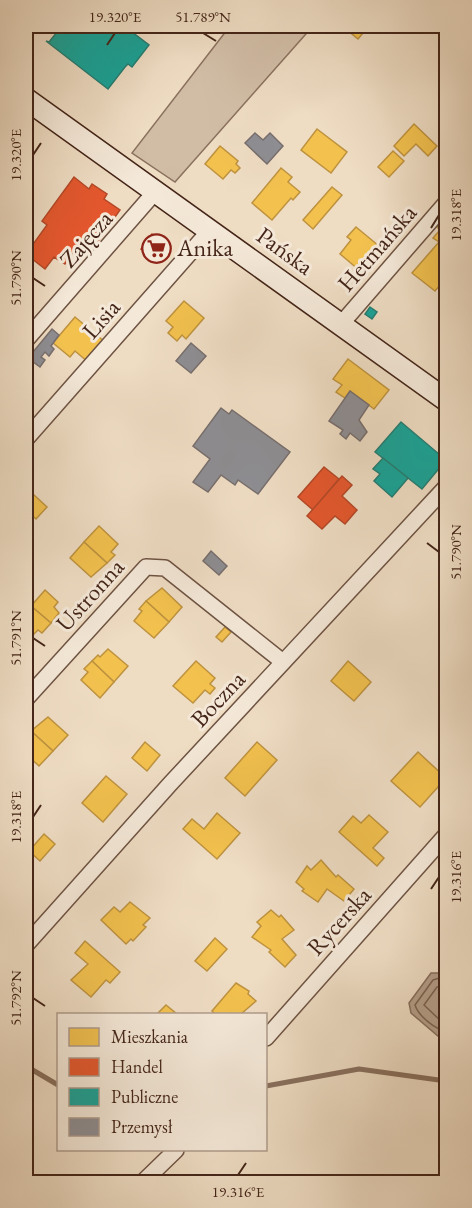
<svg xmlns="http://www.w3.org/2000/svg" width="472" height="1208" font-family="'EB Garamond',serif">
	<style>
		.green { fill: #d1bda6; stroke: #8a715f; stroke-width: 1.5 }
		.water { fill: #b49e89; stroke: #876e5c; stroke-width: 1.5 }
		.homes { fill: #f2c14e; stroke: #be923e; stroke-width: 1.5 }
		.shops { fill: #e4572e; stroke: #b44827; stroke-width: 1.5 }
		.public { fill: #17a398; stroke: #247d72; stroke-width: 1.5 }
		.industry { fill: #8d8d92; stroke: #776e6d; stroke-width: 1.5 }
		.lines { fill: none; stroke-linecap: round; stroke-linejoin: round }
		.shore { stroke: #7c6250; stroke-width: 1.5 }
		.stream { stroke: #876e5c; stroke-width: 5 }
		.street-casing { stroke: #6e5343; stroke-width: 18 }
		.secondary-casing { stroke: #442518; stroke-width: 24 }
		.street { stroke: #f4e8d8; stroke-width: 15 }
		.secondary { stroke: #f4e8d8; stroke-width: 21 }
		.ticks { fill: none; stroke: #442518; stroke-width: 2 }
		.labels { text-anchor: middle; stroke-width: 6; stroke-linejoin: round; paint-order: stroke }
		.street-label { font-size: 24px; fill: #442518; stroke: #f4e8d8 }
		.poi-label { font-size: 24px; fill: #442518; stroke: #f4e8d8; text-anchor: start }
		.neatline { fill: none; stroke: #442518; stroke-width: 2 }
		.ticks-label { font-size: 15px; text-anchor: middle; fill: #442518 }
	</style>
	<rect width="100%" height="100%" fill="#eedcc3"/>
	<filter id="stains"><feTurbulence type="fractalNoise" baseFrequency=".00333" numOctaves="4"/><feColorMatrix values="0 0 0 0 .2 0 0 0 0 .09 0 0 0 0 .02 0 0 0 .5 -.17"/></filter>
	<radialGradient id="worn" r=".72"><stop offset=".6" stop-color="#630" stop-opacity="0"/><stop offset="1" stop-color="#630" stop-opacity=".3"/></radialGradient>
	<!-- green -->
	<path class="green" d="M230,26H313L175,182L132,153Z"/>
	<!-- water -->
	<path class="water" d="M446,965V1036L439,1037L411,1013L409,1003L431,973H441Z"/>
	<!-- homes -->
	<g class="homes">
		<path d="M342,26H369L358,39Z"/>
		<path d="M414,124L437,146L428,156L416,144L404,156L394,146Z"/>
		<path d="M317,129L347,152L331,173L301,150Z"/>
		<path d="M220,146L238,161L236,164L240,168L235,173L231,170L223,179L205,164Z"/>
		<path d="M393,151L404,161L389,177L378,167Z"/>
		<path d="M281,168L292,177L288,182L300,192L293,200L291,198L272,220L252,203Z"/>
		<path d="M332,187L342,195L313,229L303,220Z"/>
		<path d="M446,217V235L437,227Z"/>
		<path d="M356,227L379,246L359,270L340,254L351,240L347,237Z"/>
		<path d="M439,231L446,238V265L440,273L446,278L435,291L412,273L439,242L433,238Z"/>
		<path d="M184,301L204,318L186,339L182,335L177,341L168,333L173,327L166,321Z"/>
		<path d="M75,317L105,342L88,362L75,351L70,357L53,343Z"/>
		<path d="M348,359L389,390L374,409L350,391L345,398L336,392L342,385L333,379Z"/>
		<path d="M33,494L47,507L36,519L26,510V502Z"/>
		<path d="M99,526L118,544L111,552L115,555L107,563L84,542Z"/>
		<path d="M84,542L107,563L91,577L70,558Z"/>
		<path d="M162,588L182,607L169,622L146,601Z"/>
		<path d="M45,590L58,602L54,607L59,613L51,623L31,606Z"/>
		<path d="M146,601L169,622L154,638L134,621L142,611L139,609Z"/>
		<path d="M31,606L51,623L42,633L38,630L34,634L26,626V612Z"/>
		<path d="M225,627L231,632L222,642L216,637Z"/>
		<path d="M108,649L128,666L114,682L92,661L98,655L100,657Z"/>
		<path d="M92,661L114,682L100,698L81,680L88,672L84,669Z"/>
		<path d="M196,661L215,678L210,684L215,688L210,694L205,690L193,703L173,686Z"/>
		<path d="M348,661L371,682L354,701L331,681Z"/>
		<path d="M48,717L68,735L53,751L31,731Z"/>
		<path d="M31,731L53,751L39,766L26,754V737Z"/>
		<path d="M145,742L160,755L147,771L132,758Z"/>
		<path d="M257,742L277,760L245,796L225,778Z"/>
		<path d="M418,752L446,778L420,807L391,781Z"/>
		<path d="M106,776L127,794L103,822L82,803Z"/>
		<path d="M217,813L240,833L217,859L183,829L192,819L204,829Z"/>
		<path d="M369,815L388,832L373,848L384,858L377,866L339,832L353,816L361,823Z"/>
		<path d="M44,834L55,844L40,861L29,851Z"/>
		<path d="M321,860L336,877L338,875L354,889L344,901L327,889L318,902L302,891L304,889L296,882L307,866L311,870Z"/>
		<path d="M130,902L150,918L143,925L146,927L133,941L131,939L126,944L101,920L114,907L120,912Z"/>
		<path d="M271,910L279,917L281,915L294,930L282,939L296,955L285,967L269,952L271,950L252,937L261,926L257,922Z"/>
		<path d="M215,938L227,949L207,971L195,961Z"/>
		<path d="M85,941L120,972L110,983L106,980L91,997L71,980L88,964L75,953Z"/>
		<path d="M236,983L249,991L248,994L256,1001L241,1014H215L212,1011Z"/>
		<path d="M166,1005L177,1014H157Z"/>
	</g>
	<!-- shops -->
	<g class="shops">
		<path d="M74,177L89,189L92,184L107,194L104,199L120,210L89,254L77,246L65,264L54,257L45,269L26,254L47,225L42,221Z"/>
		<path d="M152,234L170,246L159,262L141,249Z"/>
		<path d="M324,467L339,479L313,510L298,497Z"/>
		<path d="M342,476L352,485L342,496L357,510L345,524L335,516L322,529L307,516Z"/>
	</g>
	<!-- public -->
	<g class="public">
		<path d="M62,26H124L149,45L132,67L128,64L125,67L108,89L46,41L49,42Z"/>
		<path d="M370,307L377,312L372,319L365,314Z"/>
		<path d="M401,422L446,460L422,489L375,452Z"/>
		<path d="M383,458L408,478L392,497L374,481L380,474L373,469Z"/>
	</g>
	<!-- industry -->
	<g class="industry">
		<path d="M255,133L263,140L270,133L283,146L267,164L245,143Z"/>
		<path d="M52,329L59,335L51,346L54,349L49,356L45,352L41,357L45,360L40,367L28,358Z"/>
		<path d="M191,343L206,356L191,373L176,361Z"/>
		<path d="M350,391L369,405L359,420L367,432L360,441L350,433L346,439L340,434L343,430L329,421Z"/>
		<path d="M221,408L229,414L232,410L290,452L258,494L238,480L235,485L221,475L208,492L193,482L210,459L193,446Z"/>
		<path d="M211,551L227,566L219,575L203,561Z"/>
	</g>
	<g class="lines">
		<!-- shore -->
		<g class="shore">
			<path d="M446,976L433,980L415,1005C418,1015 436,1031 446,1030"/>
			<path d="M446,985L437,987L424,1005L442,1022L446,1023"/>
		</g>
		<!-- stream -->
		<g class="stream">
			<path d="M26,1066L58,1085"/>
			<path d="M266,1086L359,1069L446,1081"/>
		</g>
		<defs>
			<g id="street">
				<path d="M342,323L446,203"/>
				<path d="M26,340L155,192"/>
				<path d="M26,439L211,229"/>
				<path d="M26,699L146,567L165,568L283,662"/>
				<path d="M26,945L170,784L446,487"/>
				<path d="M266,1038L446,835"/>
				<path d="M143,1182L176,1150"/>
			</g>
			<path id="secondary" d="M26,99L446,400"/>
		</defs>
		<!-- street casing -->
		<use href="#street" class="street-casing"/>
		<!-- secondary casing -->
		<use href="#secondary" class="secondary-casing"/>
		<!-- street -->
		<use href="#street" class="street"/>
		<!-- secondary -->
		<use href="#secondary" class="secondary"/>
	</g>
	<!-- ticks -->
	<path class="ticks" d="M203,33L216,41M107,45L115,33M33,155L41,143M431,228L439,215M33,278L45,286M427,543L439,552M33,638L45,646M33,817L41,805M431,889L439,877M33,998L45,1006M238,1175L246,1163"/>
	<!-- icons -->
	<defs>
		<symbol id="supermarket-ring" viewBox="-11 -11 22 22"><circle r="9.5" fill="#f4e8d8" stroke="#8f2418" stroke-width="1.5"/><path d="M-6-5.5h2.5l.6 2H6L4.5 2H-2.5L-4.4-4H-6ZM-1.5 3.2a1.3 1.3 0 1 0 .1 0ZM3 3.2a1.3 1.3 0 1 0 .1 0Z" fill="#8f2418"/></symbol>
	</defs>
	<g fill-rule="evenodd">
		<use href="#supermarket-ring" x="140" y="232" width="33" height="33"/>
	</g>
	<g class="labels">
		<!-- street labels -->
		<g class="street-label">
			<text transform="translate(86 239) rotate(-49)" y="8">Zajęcza</text>
			<text transform="translate(377 248) rotate(-49)" y="8">Hetmańska</text>
			<text transform="translate(285 251) rotate(36)" y="8">Pańska</text>
			<text transform="translate(101 319) rotate(-49)" y="8">Lisia</text>
			<text transform="translate(90 595) rotate(-48)" y="8">Ustronna</text>
			<text transform="translate(218 699) rotate(-47)" y="8">Boczna</text>
			<text transform="translate(339 921) rotate(-48)" y="8">Rycerska</text>
		</g>
		<!-- poi labels -->
		<g class="poi-label">
			<text x="177" y="256">Anika</text>
		</g>
	</g>
	<!-- margin -->
	<rect width="472" height="1208" fill="none" stroke="#eedcc3" stroke-width="66"/>
	<!-- legend -->
	<rect x="57" y="1013" width="210" height="138" fill="#f4e8d8" stroke="#ae9a8b" stroke-width="1.5"/>
	<rect x="69" y="1028" width="30" height="18" fill="#f2c14e" stroke="#ae9a8b" stroke-width="1.5"/>
	<text x="111" y="1043" font-size="18" fill="#442518">Mieszkania</text>
	<rect x="69" y="1058" width="30" height="18" fill="#e4572e" stroke="#ae9a8b" stroke-width="1.5"/>
	<text x="111" y="1073" font-size="18" fill="#442518">Handel</text>
	<rect x="69" y="1088" width="30" height="18" fill="#17a398" stroke="#ae9a8b" stroke-width="1.5"/>
	<text x="111" y="1103" font-size="18" fill="#442518">Publiczne</text>
	<rect x="69" y="1118" width="30" height="18" fill="#8d8d92" stroke="#ae9a8b" stroke-width="1.5"/>
	<text x="111" y="1133" font-size="18" fill="#442518">Przemysł</text>
	<rect x="33" y="33" width="406" height="1142" class="neatline"/>
	<g class="ticks-label">
		<text x="115" y="22">19.320°E</text>
		<text x="203" y="22">51.789°N</text>
		<text transform="translate(16 155) rotate(-90)" y="5">19.320°E</text>
		<text transform="translate(456 215) rotate(-90)" y="5">19.318°E</text>
		<text transform="translate(16 278) rotate(-90)" y="5">51.790°N</text>
		<text transform="translate(456 552) rotate(-90)" y="5">51.790°N</text>
		<text transform="translate(16 638) rotate(-90)" y="5">51.791°N</text>
		<text transform="translate(16 817) rotate(-90)" y="5">19.318°E</text>
		<text transform="translate(456 877) rotate(-90)" y="5">19.316°E</text>
		<text transform="translate(16 998) rotate(-90)" y="5">51.792°N</text>
		<text x="238" y="1197">19.316°E</text>
	</g>
	<rect width="100%" height="100%" filter="url(#stains)"/>
	<rect width="100%" height="100%" fill="url(#worn)"/>
</svg>
